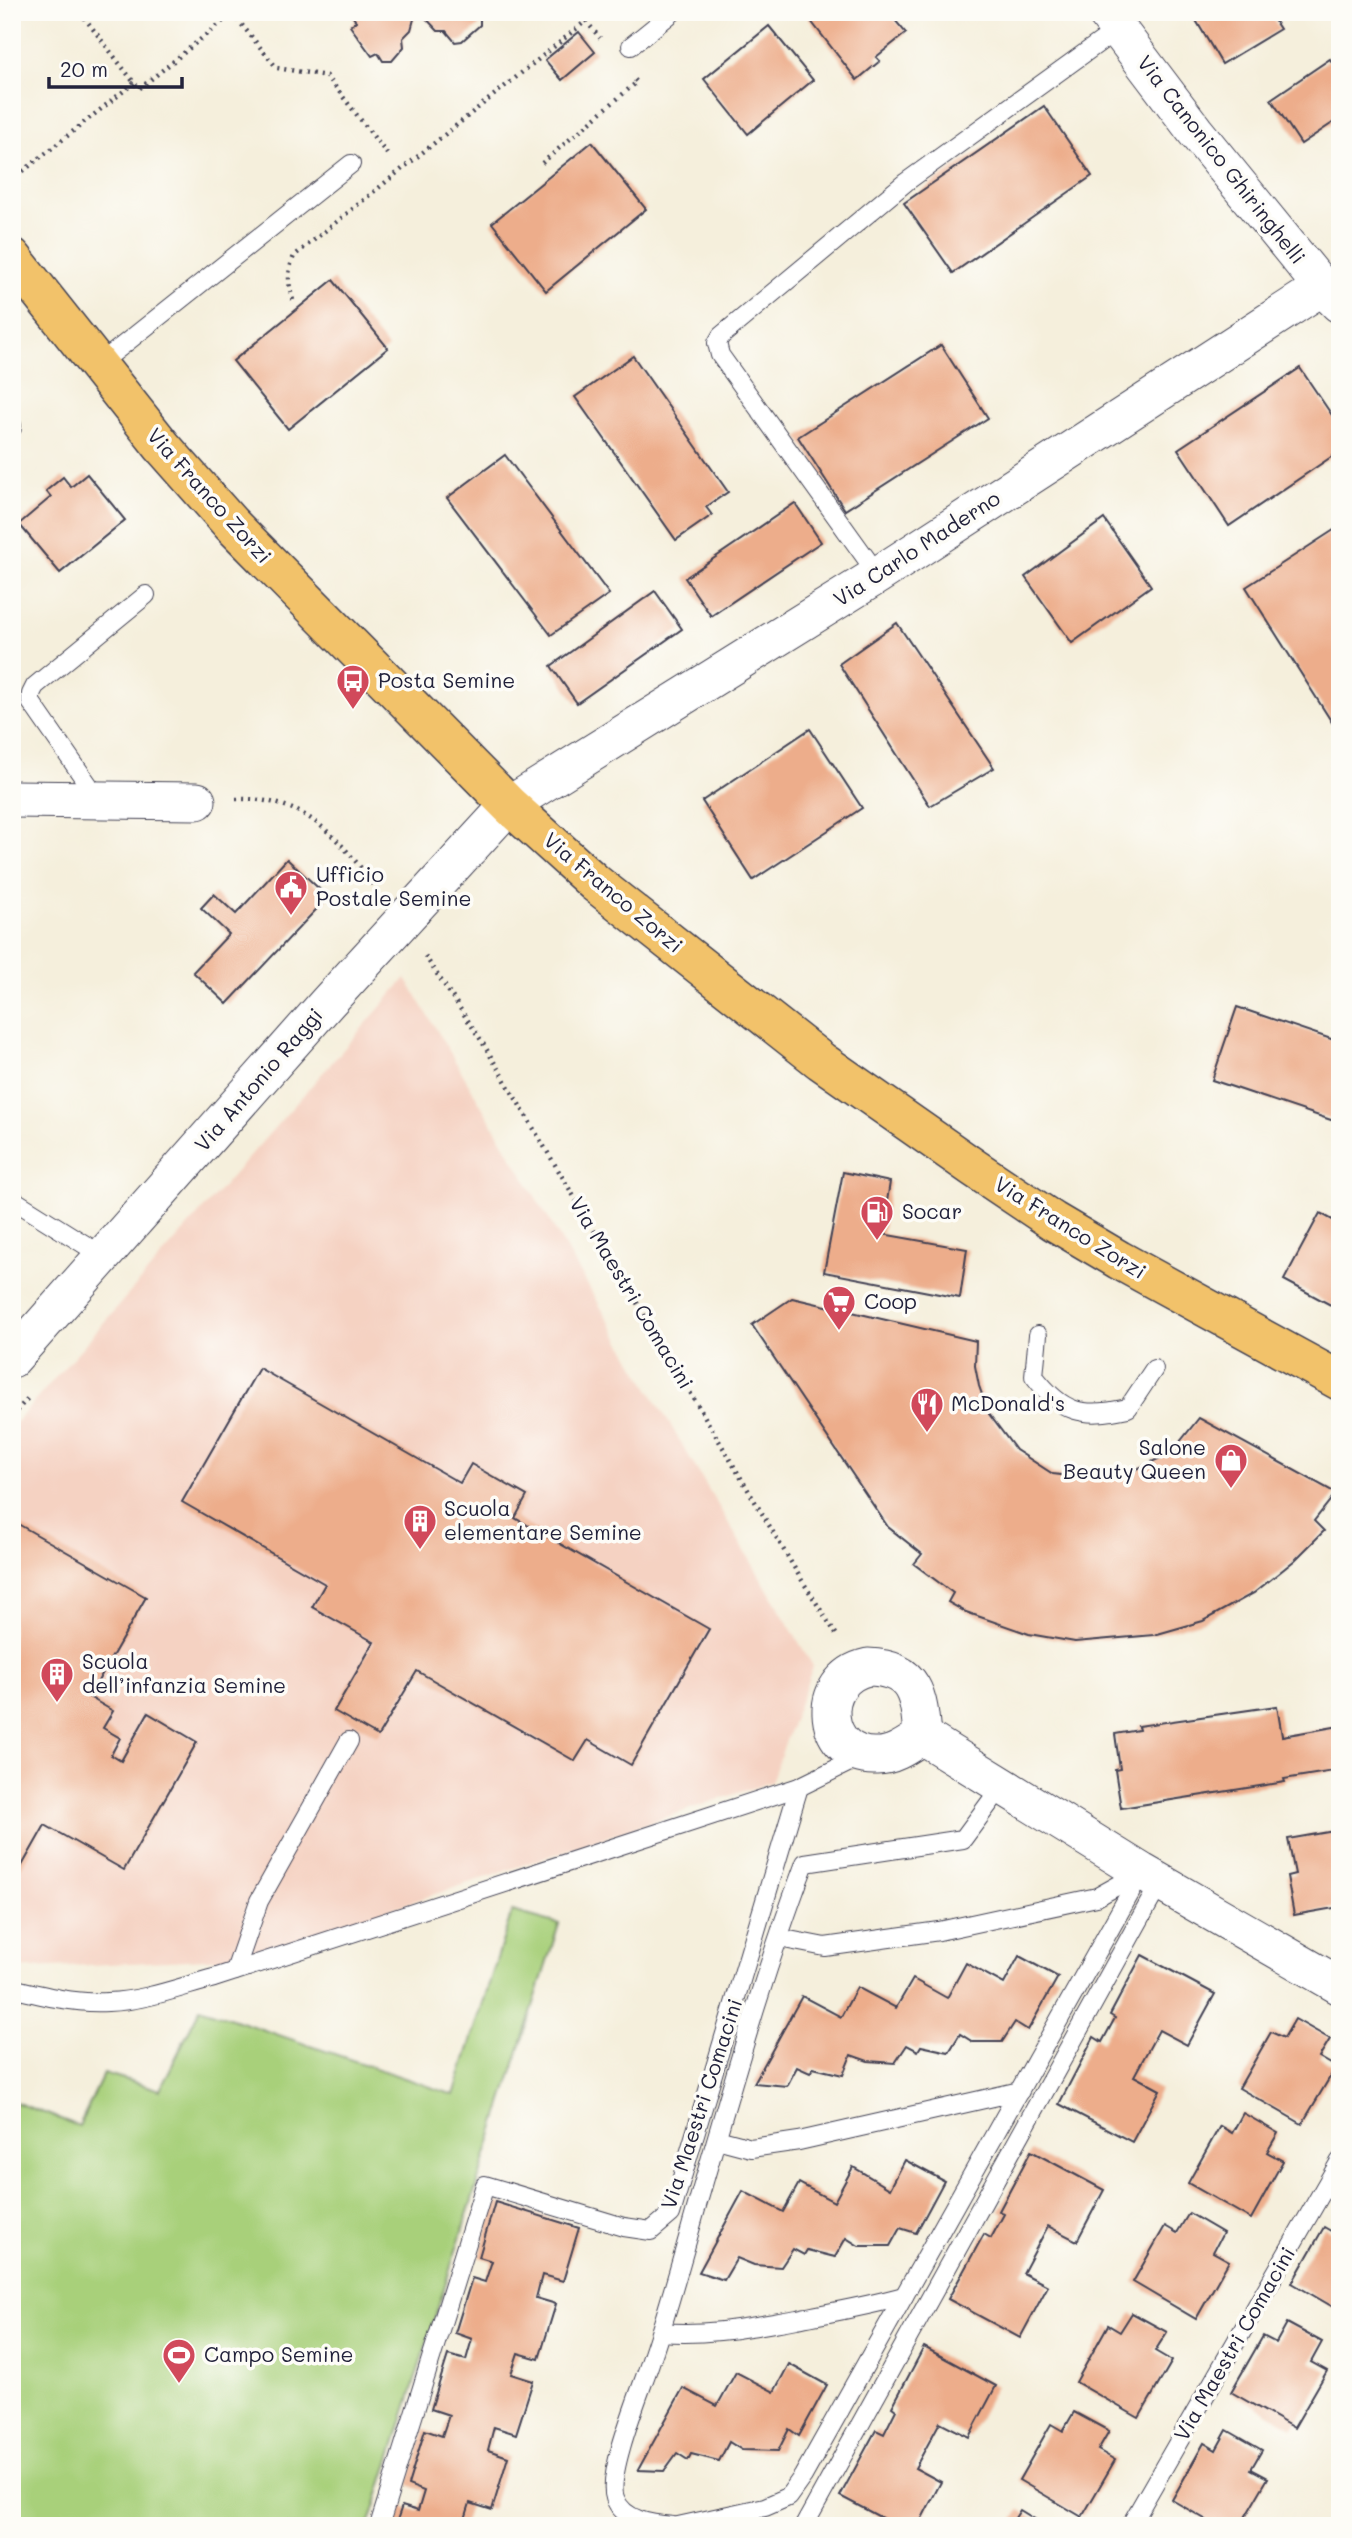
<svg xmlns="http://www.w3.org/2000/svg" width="1352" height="2538" font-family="Mali,sans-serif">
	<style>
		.built { fill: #f5d2c2 }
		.green { fill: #a8d07a; stroke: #65795a; stroke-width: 2 }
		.building { fill: #edad8b }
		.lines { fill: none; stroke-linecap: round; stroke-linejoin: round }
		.lane-casing { stroke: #424153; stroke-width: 20 }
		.street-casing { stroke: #424153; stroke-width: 39 }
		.primary-casing { stroke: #424153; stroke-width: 41 }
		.path { stroke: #424153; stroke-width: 4.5; stroke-dasharray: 2 5; stroke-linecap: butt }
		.lane { stroke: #fff; stroke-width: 18 }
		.street { stroke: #fff; stroke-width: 37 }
		.primary { stroke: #f2c26a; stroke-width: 38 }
		.labels { text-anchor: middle; stroke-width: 7; stroke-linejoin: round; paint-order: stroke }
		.street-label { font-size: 21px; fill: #22223b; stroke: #fdfcf7 }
		.poi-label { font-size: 21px; fill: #22223b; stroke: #fdfcf7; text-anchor: start }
	</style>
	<rect width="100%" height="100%" fill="#fdfcf7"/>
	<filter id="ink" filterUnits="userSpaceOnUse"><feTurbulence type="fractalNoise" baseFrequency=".0143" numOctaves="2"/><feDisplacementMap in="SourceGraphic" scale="14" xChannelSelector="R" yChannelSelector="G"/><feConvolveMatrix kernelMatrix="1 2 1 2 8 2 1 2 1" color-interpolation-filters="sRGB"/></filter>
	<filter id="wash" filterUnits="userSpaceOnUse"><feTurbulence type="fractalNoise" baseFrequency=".00686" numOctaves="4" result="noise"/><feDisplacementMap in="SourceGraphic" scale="28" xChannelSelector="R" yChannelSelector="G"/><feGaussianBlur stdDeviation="1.57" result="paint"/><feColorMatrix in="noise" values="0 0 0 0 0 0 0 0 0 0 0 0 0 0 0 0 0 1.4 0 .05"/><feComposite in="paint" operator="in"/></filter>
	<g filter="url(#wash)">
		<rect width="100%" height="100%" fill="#f5efdc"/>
		<!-- built -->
		<path class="built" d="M406,978L813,1666L771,1782L247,1957L12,1969V1427Z"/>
		<!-- green -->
		<path class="green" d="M512,1911L559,1924L369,2526H12V2101L79,2126L104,2073L160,2090L200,2008L454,2095Z"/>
		<g id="blocks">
			<!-- building -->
			<g class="building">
				<path d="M349,12H478L480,16V25L462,41L455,42L446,31H438L421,13L414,19L411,30L403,38L404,47L392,61H383L378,53L372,56L350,26L356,21Z"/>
				<path d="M812,12H903L894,19L906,33L876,57L880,61L857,80L807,16Z"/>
				<path d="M1191,12H1280L1272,17L1280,29L1222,64Z"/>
				<path d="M769,26L813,80L748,134L704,79Z"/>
				<path d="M579,32L595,52L562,80L545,60Z"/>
				<path d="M1330,59L1335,67L1340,64V118L1301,144L1271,99Z"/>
				<path d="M1044,106L1092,176L953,273L904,203Z"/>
				<path d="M592,142L646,209L546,291L492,223Z"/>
				<path d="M333,280L388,348L288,429L233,361Z"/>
				<path d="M941,345L988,418L845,510L798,437Z"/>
				<path d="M633,356L728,492L706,507L712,515L676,540L575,397Z"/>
				<path d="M1300,368L1340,427V451L1229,526L1178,449Z"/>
				<path d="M505,455L609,594L551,635L447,498Z"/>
				<path d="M87,474L125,520L60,573L19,524L51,497L46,491L63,477L71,487Z"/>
				<path d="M795,503L821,542L711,616L685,578Z"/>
				<path d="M1104,519L1151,586L1072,643L1025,577Z"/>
				<path d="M1340,526V735L1246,587Z"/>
				<path d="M655,591L682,629L577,703L551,666Z"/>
				<path d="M897,623L994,768L930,806L839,664Z"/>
				<path d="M810,729L862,808L753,880L702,801Z"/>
				<path d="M287,859L328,897L227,1004L193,972L229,934L201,908L214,894L236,914Z"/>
				<path d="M1237,1007L1340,1042V1123L1212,1080Z"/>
				<path d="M843,1172L890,1182L882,1234L967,1249L960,1298L824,1272Z"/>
				<path d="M1320,1213L1340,1224V1310L1284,1280Z"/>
				<path d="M792,1298L976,1341L975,1366L979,1386L989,1414L1016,1450L1053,1474L1093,1479H1107L1124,1475L1171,1453L1199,1418L1336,1493L1314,1521L1324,1531L1295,1560L1254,1593L1203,1621L1154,1635L1075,1642L1029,1634L966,1612L948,1602L953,1593L914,1564L922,1554L888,1527L752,1325Z"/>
				<path d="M259,1368L460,1483L471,1464L527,1496L515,1518L709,1629L631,1765L588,1740L575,1761L417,1671L378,1736L334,1711L374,1642L312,1607L325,1584L182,1502Z"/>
				<path d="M18,1524L146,1597L89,1697L113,1711L103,1728L120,1738L111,1755L121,1761L148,1713L197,1742L124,1870L45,1825L15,1878L12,1877V1533Z"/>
				<path d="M1277,1706L1282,1736L1340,1726V1770L1284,1779L1285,1782L1121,1808L1115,1770L1120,1769L1115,1734L1139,1730L1138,1726Z"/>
				<path d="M1340,1830V1907L1294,1915L1287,1876L1295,1874L1288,1839Z"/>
				<path d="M1142,1955L1215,1994L1187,2045L1159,2030L1134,2076L1160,2090L1132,2142L1059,2104L1094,2037L1102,2042L1115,2018L1110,2015Z"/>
				<path d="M1019,1956L1058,1977L1028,2030L1015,2022L1002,2042H973L960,2034L949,2052L921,2046L918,2051L907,2045L895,2063L868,2061L851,2055L843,2075L813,2068L810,2073L797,2067L787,2086L754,2083L802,1996L841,2017L857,1987L896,2008L913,1979L947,1998L966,1963L1004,1984Z"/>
				<path d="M1295,2019L1330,2039L1319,2057L1336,2067L1302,2124L1239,2088L1271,2032L1284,2038Z"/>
				<path d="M1243,2113L1278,2133L1267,2152L1283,2161L1251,2219L1188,2183L1220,2126L1232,2133Z"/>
				<path d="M1031,2151L1104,2190L1077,2241L1048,2226L1023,2273L1048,2286L1020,2338L948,2299L984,2234L991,2238L1004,2214L999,2211Z"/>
				<path d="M905,2160L944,2181L916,2233L900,2228L890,2246H859L846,2238L835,2257L807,2250L804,2255L793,2249L781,2267L754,2265L737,2258L724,2280L699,2272L743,2191L783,2212L799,2183L834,2202L853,2167L890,2189Z"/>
				<path d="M495,2202L579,2228L563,2281L542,2275L536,2298L556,2304L539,2359L518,2353L511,2374L533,2381L516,2434L494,2427L488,2450L508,2457L492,2510L470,2503L463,2526H395L402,2506L418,2511L424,2491L408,2485L425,2430L442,2436L449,2415L431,2409L448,2355L466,2360L472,2339L455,2333L472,2278L485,2282L492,2261L479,2257Z"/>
				<path d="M1189,2213L1223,2233L1213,2252L1229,2261L1196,2319L1133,2282L1165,2226L1177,2233Z"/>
				<path d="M1324,2227L1336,2234L1340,2228V2311L1292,2283Z"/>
				<path d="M1132,2313L1167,2332L1155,2351L1172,2361L1139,2418L1076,2382L1108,2325L1120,2332Z"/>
				<path d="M1287,2323L1322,2342L1311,2362L1327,2371L1294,2428L1231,2392L1263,2336L1276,2343Z"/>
				<path d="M924,2347L996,2386L969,2437L940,2422L915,2468L941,2482L918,2526H897L840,2496L876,2430L884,2434L896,2410L892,2407Z"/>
				<path d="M789,2364L827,2385L799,2436L789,2429L778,2451L742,2450L729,2442L719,2461L691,2454L688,2460L677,2453L664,2471L638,2470L683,2388L717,2406L736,2372L774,2392Z"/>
				<path d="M1074,2412L1109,2431L1098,2450L1115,2460L1082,2517L1019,2480L1051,2424L1063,2431Z"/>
				<path d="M1227,2430L1262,2450L1251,2469L1268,2478L1240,2526H1217L1172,2500L1204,2443L1216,2450Z"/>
				<path d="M1020,2510L1046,2526H1010Z"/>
			</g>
		</g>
	</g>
	<g filter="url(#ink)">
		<use href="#blocks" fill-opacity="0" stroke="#424153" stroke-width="2"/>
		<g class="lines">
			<defs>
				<g id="lane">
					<path d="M631,46L673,12"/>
					<path d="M98,365L351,164"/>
					<path d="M12,425V428"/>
					<path d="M878,575L720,355L717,343L721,336L906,182L1118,29"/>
					<path d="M99,800L31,702V694L35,686L146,595"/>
					<path d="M12,1199L103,1256"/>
					<path d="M1038,1335L1034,1376C1063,1414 1083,1418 1128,1408L1154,1369"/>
					<path d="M779,1938L825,1947L939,1931L1097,1897L1142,1872"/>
					<path d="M235,1971L259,1901L349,1741"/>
					<path d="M12,1988C44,1996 76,2004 108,2002C144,2001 180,1987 214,1978L799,1787L862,1756"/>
					<path d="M717,2139L751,2148L799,2141L1020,2091"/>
					<path d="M661,2332C710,2336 749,2327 797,2319C833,2312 868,2306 904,2296"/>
					<path d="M379,2526L485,2185L624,2227L651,2231L671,2214L799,1787"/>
					<path d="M673,2526C652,2524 623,2521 615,2498C606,2473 642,2388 651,2360C669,2308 683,2255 698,2202C731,2089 763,1974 805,1863L963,1839L1002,1786"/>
					<path d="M678,2526L765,2507L788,2497L803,2476L1142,1872"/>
					<path d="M804,2526L1160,1883"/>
					<path d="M1130,2526L1340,2161"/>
				</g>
				<g id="street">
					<path d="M1105,12L1195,131L1322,287L1339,304"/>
					<path d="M12,799L197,801"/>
					<path d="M12,1359L327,1003L509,805L878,575L1322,287"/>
					<path d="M868,1667C916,1668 919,1697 922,1736C908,1745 894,1756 877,1756C822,1759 813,1679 868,1667Z"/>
					<path d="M922,1736L1142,1872L1340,1986"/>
				</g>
				<path id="primary" d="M12,257L162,446L231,524L509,805L595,883L821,1061L974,1168L1053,1221L1119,1260L1340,1381"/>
			</defs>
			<!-- lane casing -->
			<use href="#lane" class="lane-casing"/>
			<!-- street casing -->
			<use href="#street" class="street-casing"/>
			<!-- primary casing -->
			<use href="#primary" class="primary-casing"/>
			<!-- path -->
			<g class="path">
				<path d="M80,12L139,89L233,13"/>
				<path d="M233,14L277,68L327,76L387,154"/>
				<path d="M542,163L637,82L632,77"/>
				<path d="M12,180L135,82"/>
				<path d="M293,300C288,283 287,273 294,256L586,21L600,38"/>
				<path d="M236,799C306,797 339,838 377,889"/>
				<path d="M425,956L481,1040L798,1574L838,1637"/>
				<path d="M12,1416L28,1398"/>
			</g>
			<!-- lane -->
			<use href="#lane" class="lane"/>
			<!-- street -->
			<use href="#street" class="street"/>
			<!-- primary -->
			<use href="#primary" class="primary"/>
		</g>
	</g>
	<!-- icons -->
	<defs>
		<symbol id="bus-pin" viewBox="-11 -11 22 30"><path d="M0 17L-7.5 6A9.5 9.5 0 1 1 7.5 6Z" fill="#d1495b" stroke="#fdfcf7"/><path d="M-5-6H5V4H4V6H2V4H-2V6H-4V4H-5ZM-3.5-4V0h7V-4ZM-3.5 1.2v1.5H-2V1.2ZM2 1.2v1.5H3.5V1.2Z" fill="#fff"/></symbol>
		<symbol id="civic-pin" viewBox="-11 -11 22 30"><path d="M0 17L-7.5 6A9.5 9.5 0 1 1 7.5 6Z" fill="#d1495b" stroke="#fdfcf7"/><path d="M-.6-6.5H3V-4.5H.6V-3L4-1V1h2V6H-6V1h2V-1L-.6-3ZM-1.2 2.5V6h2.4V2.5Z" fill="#fff"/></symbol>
		<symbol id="fuel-pin" viewBox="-11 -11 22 30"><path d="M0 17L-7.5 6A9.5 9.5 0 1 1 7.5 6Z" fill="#d1495b" stroke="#fdfcf7"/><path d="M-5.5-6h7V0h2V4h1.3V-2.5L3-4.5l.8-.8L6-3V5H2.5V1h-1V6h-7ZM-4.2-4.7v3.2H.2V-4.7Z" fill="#fff"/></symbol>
		<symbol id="supermarket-pin" viewBox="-11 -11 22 30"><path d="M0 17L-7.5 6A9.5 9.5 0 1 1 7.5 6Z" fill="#d1495b" stroke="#fdfcf7"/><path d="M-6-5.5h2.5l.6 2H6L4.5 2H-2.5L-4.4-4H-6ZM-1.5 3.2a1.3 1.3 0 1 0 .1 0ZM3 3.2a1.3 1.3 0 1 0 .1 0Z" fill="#fff"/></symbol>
		<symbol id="restaurant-pin" viewBox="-11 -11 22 30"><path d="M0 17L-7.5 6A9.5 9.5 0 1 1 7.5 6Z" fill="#d1495b" stroke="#fdfcf7"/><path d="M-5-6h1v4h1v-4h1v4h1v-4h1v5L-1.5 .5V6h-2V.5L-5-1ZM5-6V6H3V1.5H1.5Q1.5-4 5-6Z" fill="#fff"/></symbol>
		<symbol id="shop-pin" viewBox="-11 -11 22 30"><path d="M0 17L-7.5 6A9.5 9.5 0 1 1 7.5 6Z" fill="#d1495b" stroke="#fdfcf7"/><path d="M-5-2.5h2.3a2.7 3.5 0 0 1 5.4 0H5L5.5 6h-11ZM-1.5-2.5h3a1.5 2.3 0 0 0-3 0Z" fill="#fff"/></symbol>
		<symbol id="building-pin" viewBox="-11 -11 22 30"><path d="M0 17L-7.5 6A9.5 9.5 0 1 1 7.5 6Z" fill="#d1495b" stroke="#fdfcf7"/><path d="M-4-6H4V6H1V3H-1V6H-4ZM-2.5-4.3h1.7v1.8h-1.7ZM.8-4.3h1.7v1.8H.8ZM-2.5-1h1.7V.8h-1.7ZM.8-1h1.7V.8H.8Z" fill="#fff"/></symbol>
		<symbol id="stadium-pin" viewBox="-11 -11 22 30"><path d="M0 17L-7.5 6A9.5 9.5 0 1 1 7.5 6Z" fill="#d1495b" stroke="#fdfcf7"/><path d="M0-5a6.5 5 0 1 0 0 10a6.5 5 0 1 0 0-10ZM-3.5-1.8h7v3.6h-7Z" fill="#fff"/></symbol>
	</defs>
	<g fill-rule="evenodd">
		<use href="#bus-pin" x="334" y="662" width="38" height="52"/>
		<use href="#civic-pin" x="272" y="868" width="38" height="52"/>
		<use href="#fuel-pin" x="858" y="1193" width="38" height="52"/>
		<use href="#supermarket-pin" x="820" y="1283" width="38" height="52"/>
		<use href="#restaurant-pin" x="908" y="1385" width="38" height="52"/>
		<use href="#shop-pin" x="1212" y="1441" width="38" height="52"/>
		<use href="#building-pin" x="401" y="1502" width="38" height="52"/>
		<use href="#building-pin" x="38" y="1655" width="38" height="52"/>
		<use href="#stadium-pin" x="160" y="2336" width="38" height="52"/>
	</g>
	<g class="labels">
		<!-- street labels -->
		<g class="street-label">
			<text transform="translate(1221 160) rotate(52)" y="7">Via Canonico Ghiringhelli</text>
			<text transform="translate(209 496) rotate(48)" y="7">Via Franco Zorzi</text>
			<text transform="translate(917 549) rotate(-33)" y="7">Via Carlo Maderno</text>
			<text transform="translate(613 893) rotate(40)" y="7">Via Franco Zorzi</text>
			<text transform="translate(259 1080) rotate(-49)" y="7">Via Antonio Raggi</text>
			<text transform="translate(1070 1228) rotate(32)" y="7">Via Franco Zorzi</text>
			<text transform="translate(631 1293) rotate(59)" y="7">Via Maestri Comacini</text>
			<text transform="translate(702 2104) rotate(-72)" y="7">Via Maestri Comacini</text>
			<text transform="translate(1235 2344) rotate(-60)" y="7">Via Maestri Comacini</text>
		</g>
		<!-- poi labels -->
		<g class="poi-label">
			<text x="378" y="688">Posta Semine</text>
			<text x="316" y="882">Ufficio<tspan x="316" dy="24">Postale Semine</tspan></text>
			<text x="902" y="1219">Socar</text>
			<text x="864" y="1309">Coop</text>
			<text x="951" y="1411">McDonald's</text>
			<text x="1206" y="1455" text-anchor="end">Salone<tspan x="1206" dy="24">Beauty Queen</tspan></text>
			<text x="444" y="1516">Scuola<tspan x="444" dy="24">elementare Semine</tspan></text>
			<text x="82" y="1669">Scuola<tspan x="82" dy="24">dell’infanzia Semine</tspan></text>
			<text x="204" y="2362">Campo Semine</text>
		</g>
	</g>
	<!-- margin -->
	<rect width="1352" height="2538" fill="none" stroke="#fdfcf7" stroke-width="42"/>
	<!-- scale -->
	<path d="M49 77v10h133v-10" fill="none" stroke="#22223b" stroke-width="3.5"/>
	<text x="60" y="77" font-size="21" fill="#22223b" stroke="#fdfcf7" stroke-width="5" paint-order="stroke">20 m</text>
</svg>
